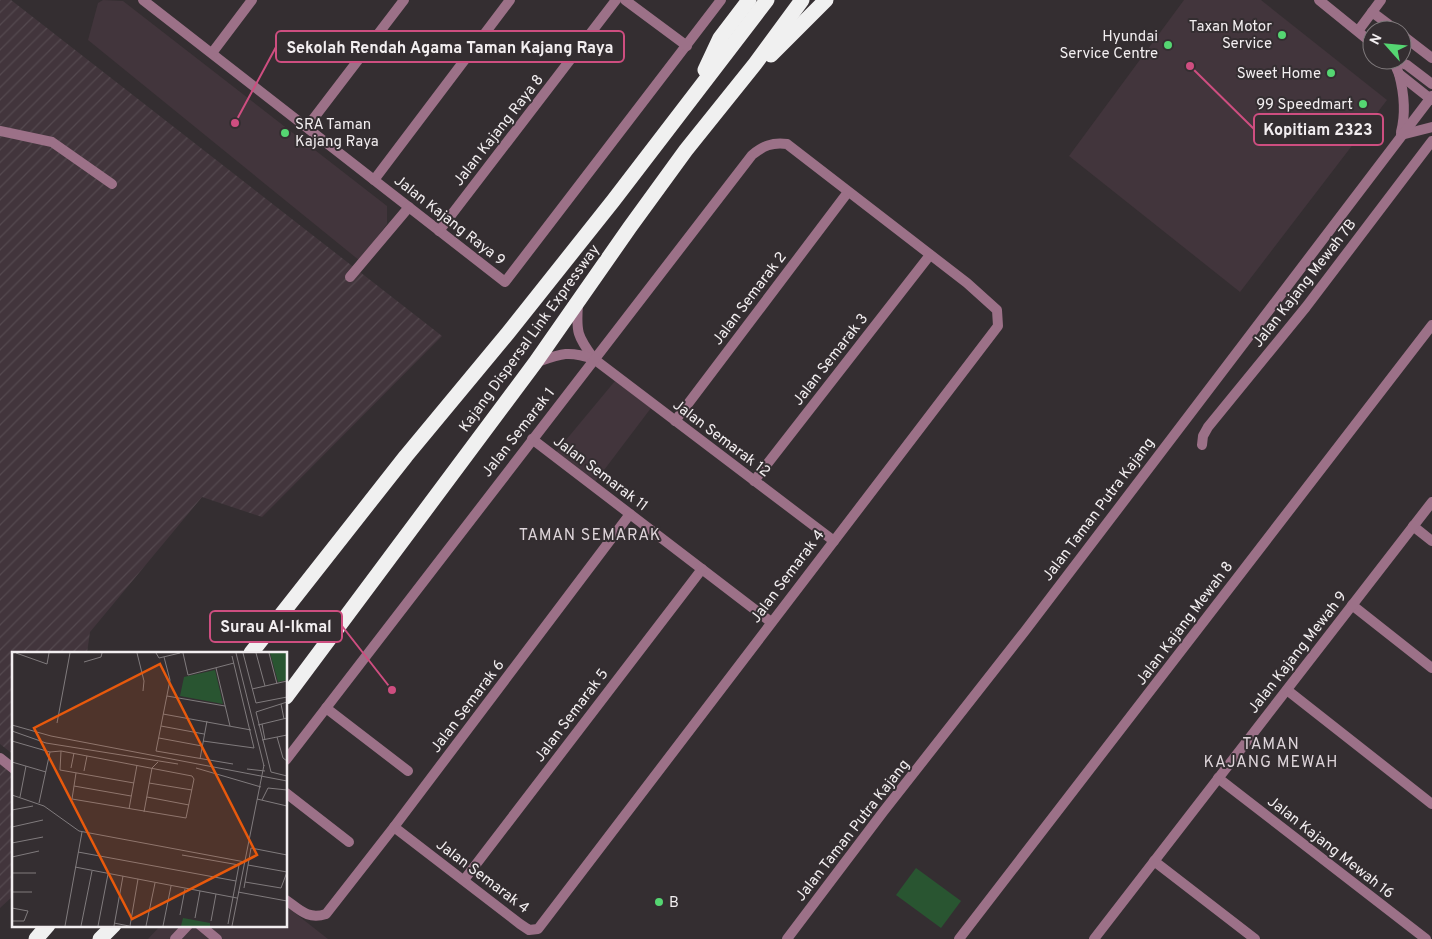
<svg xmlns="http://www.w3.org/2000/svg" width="1432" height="939" font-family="Overpass,sans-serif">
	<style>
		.built { fill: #42353c }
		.industrial { fill: url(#industrial-furrows) }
		.garden { fill: #295531 }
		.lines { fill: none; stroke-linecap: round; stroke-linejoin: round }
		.minor { stroke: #9c7188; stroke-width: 10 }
		.tertiary { stroke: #9c7188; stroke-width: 10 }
		.motorway { stroke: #f0f0f0; stroke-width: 15 }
		.poi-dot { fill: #55d672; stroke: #342e31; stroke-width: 2 }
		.labels { text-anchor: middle; stroke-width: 4; stroke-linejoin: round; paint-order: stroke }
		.poi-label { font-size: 15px; fill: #f2eef0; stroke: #342e31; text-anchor: end }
		.street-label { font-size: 15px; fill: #f2eef0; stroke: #342e31 }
		.neighbourhood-label { font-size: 16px; letter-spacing: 1px; fill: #ddd4d9; stroke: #342e31 }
		.inset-road { fill: none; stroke: #807b7d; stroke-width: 1 }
		.view { fill: #e8590c; fill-opacity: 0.15; stroke: #e8590c; stroke-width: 2.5 }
		.inset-edge { fill: none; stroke: #f2eef0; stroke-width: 2.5 }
		.leader { fill: none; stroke: #ce4e80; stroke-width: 2 }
		.callout-dot { fill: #ce4e80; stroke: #342e31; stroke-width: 2 }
		.callout { fill: #342e31; stroke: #ce4e80; stroke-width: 2 }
		.callout-label { font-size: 16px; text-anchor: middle; font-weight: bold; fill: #f2eef0 }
	</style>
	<defs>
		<pattern id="industrial-furrows" width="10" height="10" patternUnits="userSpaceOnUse" patternTransform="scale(1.25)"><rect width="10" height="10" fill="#42353c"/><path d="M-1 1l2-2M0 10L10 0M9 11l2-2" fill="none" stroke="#54494f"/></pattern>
	</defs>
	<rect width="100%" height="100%" fill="#342e31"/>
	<!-- built -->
	<g class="built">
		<path d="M103,0L123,1L387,206V224L360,261L88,40L98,3Z"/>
		<path d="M1184,0H1261L1387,100L1240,292L1069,156Z"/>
		<path d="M615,381L651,408L595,482L556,452Z"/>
		<path d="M286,906L328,939H148L161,925H286Z"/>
	</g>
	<!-- industrial -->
	<g class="industrial">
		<path d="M0,0H11L442,336L262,517L202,497L90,632L87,653H14V755L0,744Z"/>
		<path d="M0,759L14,770V895L0,908Z"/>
	</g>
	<!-- garden -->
	<path class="garden" d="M916,868L961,901L941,928L896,895Z"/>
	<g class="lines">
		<!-- minor -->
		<g class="minor">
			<path d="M143,0L505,282L721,0"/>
			<path d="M625,0L687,46"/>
			<path d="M1372,12L1396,30"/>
			<path d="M1358,31L1381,0"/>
			<path d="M1402,35L1432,58"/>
			<path d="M212,53L252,0"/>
			<path d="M307,127L404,0"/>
			<path d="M0,131L52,142L112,184"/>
			<path d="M374,180L510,0"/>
			<path d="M439,231L616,0"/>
			<path d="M350,277L409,207"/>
			<path d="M578,304C576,332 577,336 594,359L834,541"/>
			<path d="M535,363C560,354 567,350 594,359"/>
			<path d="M675,421L848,192"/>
			<path d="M532,439L771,622"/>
			<path d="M1202,445L1203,436L1208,427L1306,307L1432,141"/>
			<path d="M754,481L930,255"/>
			<path d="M1413,526L1432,541"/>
			<path d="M1352,605L1432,668"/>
			<path d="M1287,690L1432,804"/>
			<path d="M326,708L408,771"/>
			<path d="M0,758L14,769"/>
			<path d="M286,760L752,155C763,146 772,142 787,144L967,283L997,310L998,326L538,929L529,930L520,924L394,827"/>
			<path d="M1218,778L1426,939"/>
			<path d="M286,793L349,842"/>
			<path d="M1154,861L1255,939"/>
			<path d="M464,880L702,569"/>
			<path d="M286,900C300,910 308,920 326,914L394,827L630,514"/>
			<path d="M200,925L217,939"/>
			<path d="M175,939L188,925"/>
			<path d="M959,939L1432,325"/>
			<path d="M1094,939L1432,502"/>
		</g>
		<!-- tertiary -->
		<g class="tertiary">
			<path d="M1319,0L1372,43"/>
			<path d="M1393,60L1399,74L1432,100"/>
			<path d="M1393,60L1407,65L1432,84"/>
			<path d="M1399,74C1404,93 1406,113 1401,132"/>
			<path d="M1401,135L1432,127"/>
			<path d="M787,939L883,812L1025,631L1432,96"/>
		</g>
		<!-- motorway -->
		<g class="motorway">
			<path d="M771,55L826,0"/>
			<path d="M705,70L720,38L749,0"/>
			<path d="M251,653L406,456L508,333L613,201L767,0"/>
			<path d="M286,697L535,363L630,227L686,150L755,64L802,0"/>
			<path d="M36,939L48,925"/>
			<path d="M100,939L114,925"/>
		</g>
	</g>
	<!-- markers -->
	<g class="poi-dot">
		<circle cx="1282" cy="35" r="5"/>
		<circle cx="1168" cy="45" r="5"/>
		<circle cx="1331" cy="73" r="5"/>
		<circle cx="1363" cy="104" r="5"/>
		<circle cx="285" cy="133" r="5"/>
		<circle cx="659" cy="902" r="5"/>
	</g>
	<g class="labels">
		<!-- poi labels -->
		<g class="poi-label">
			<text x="1272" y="31">Taxan Motor<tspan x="1272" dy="17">Service</tspan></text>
			<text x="1158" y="41">Hyundai<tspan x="1158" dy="17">Service Centre</tspan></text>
			<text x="1321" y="78">Sweet Home</text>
			<text x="1353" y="109">99 Speedmart</text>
			<text x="295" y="129" text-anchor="start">SRA Taman<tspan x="295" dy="17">Kajang Raya</tspan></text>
			<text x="669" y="907" text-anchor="start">B</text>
		</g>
		<!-- street labels -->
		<g class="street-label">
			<text transform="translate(498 130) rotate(-52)" y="5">Jalan Kajang Raya 8</text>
			<text transform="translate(450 220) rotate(38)" y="5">Jalan Kajang Raya 9</text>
			<text transform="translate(1304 283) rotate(-52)" y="5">Jalan Kajang Mewah 7B</text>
			<text transform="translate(749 298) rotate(-53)" y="5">Jalan Semarak 2</text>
			<text transform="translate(529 338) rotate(-54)" y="5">Kajang Dispersal Link Expressway</text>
			<text transform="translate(830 359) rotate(-52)" y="5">Jalan Semarak 3</text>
			<text transform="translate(518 432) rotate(-52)" y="5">Jalan Semarak 1</text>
			<text transform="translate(722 438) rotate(37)" y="5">Jalan Semarak 12</text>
			<text transform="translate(601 473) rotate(37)" y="5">Jalan Semarak 11</text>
			<text transform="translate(1098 509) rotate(-53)" y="5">Jalan Taman Putra Kajang</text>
			<text transform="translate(787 576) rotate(-53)" y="5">Jalan Semarak 4</text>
			<text transform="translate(1184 623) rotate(-53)" y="5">Jalan Kajang Mewah 8</text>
			<text transform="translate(1297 652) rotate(-52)" y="5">Jalan Kajang Mewah 9</text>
			<text transform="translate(467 706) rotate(-53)" y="5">Jalan Semarak 6</text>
			<text transform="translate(571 715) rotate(-53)" y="5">Jalan Semarak 5</text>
			<text transform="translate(852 830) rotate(-52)" y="5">Jalan Taman Putra Kajang</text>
			<text transform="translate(1331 847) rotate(38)" y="5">Jalan Kajang Mewah 16</text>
			<text transform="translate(483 876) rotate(37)" y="5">Jalan Semarak 4</text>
		</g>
		<!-- neighbourhood labels -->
		<g class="neighbourhood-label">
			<text x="590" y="540">TAMAN SEMARAK</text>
			<text x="1271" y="749">TAMAN<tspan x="1271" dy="18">KAJANG MEWAH</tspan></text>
		</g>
	</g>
	<!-- overview -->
	<g transform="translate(12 652)">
		<rect width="275" height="275" fill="#342e31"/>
		<path d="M258,1H275V28L266,30ZM203,18L211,52L168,44L172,25Z" fill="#295531"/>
		<path d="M171,266L198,271V274H169Z" fill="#295531"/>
		<path class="inset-road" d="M4,1L35,12L37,1M125,1L132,29L131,39M144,1L147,6L168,1M171,1L176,23L222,11M224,1L252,114M231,1L244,51L275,45M244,1L253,34M257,1L265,32M152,5L158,28L144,99L221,112M72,10L89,5L90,1M204,16L218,74M240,37L275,29M155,44L213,54M275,50L244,60L259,120L275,124M269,52L272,67M151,62L239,78M45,71L58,1M250,72L253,88M0,73L39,84L275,129M246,73L275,66M149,74L192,82M0,79L34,91L166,112M265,85L271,106L275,109M147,86L190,94M250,88L275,83M0,89L38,100L49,99L180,124L182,127L174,166L60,147L64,121M191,89L242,96L220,4M49,99L48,118L122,131M188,107L195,69M0,110L34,120M59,116L62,101M184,116L249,135M235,117L253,119M72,119L75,104M137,131L180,138M62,134L119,144M0,143L32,154L67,179L233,210M8,145L14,114M135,145L177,153M245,147L275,154M250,148L256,136L275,138M27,151L38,100M117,157L125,113M0,158L21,154M132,160L140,116L146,110M0,175L31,168M0,191L31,185M239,196L275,203M66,200L224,229M170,203L227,213L216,272M0,205L27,199M236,213L275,220M63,215L225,246M0,221H24M233,230L269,236L275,220M232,236L239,196M0,240H20M226,240L275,249M0,256L16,259L12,269H0M168,263L173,237M183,266L188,239M199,269L204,242M102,271L117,274M53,274L70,180M69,274L80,219M86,274L96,222M102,274L111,224M118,274L126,227M134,274L143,231M151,274L159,234M220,274L252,113"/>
		<path class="view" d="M148,12L245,203L120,267L22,76Z"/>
		<rect width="275" height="275" class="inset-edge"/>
	</g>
	<!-- callouts -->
	<path class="leader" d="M235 123L276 47M1190 66L1254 129M392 690L342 626"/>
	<g class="callout-dot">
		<circle cx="235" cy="123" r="5"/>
		<circle cx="1190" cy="66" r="5"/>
		<circle cx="392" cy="690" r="5"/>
	</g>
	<g class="callout">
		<rect x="276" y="31" width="348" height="31" rx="5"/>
		<rect x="1254" y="114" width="129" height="31" rx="5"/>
		<rect x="210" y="611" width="132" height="31" rx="5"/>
	</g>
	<g class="callout-label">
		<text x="450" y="53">Sekolah Rendah Agama Taman Kajang Raya</text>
		<text x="1318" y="135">Kopitiam 2323</text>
		<text x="276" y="632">Surau Al-Ikmal</text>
	</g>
	<!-- north arrow -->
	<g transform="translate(1387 45) rotate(297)"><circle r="24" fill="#342e31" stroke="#807b7d"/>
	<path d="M0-4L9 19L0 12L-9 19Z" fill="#55d672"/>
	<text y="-8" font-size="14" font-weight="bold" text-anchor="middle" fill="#f2eef0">N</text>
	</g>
</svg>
